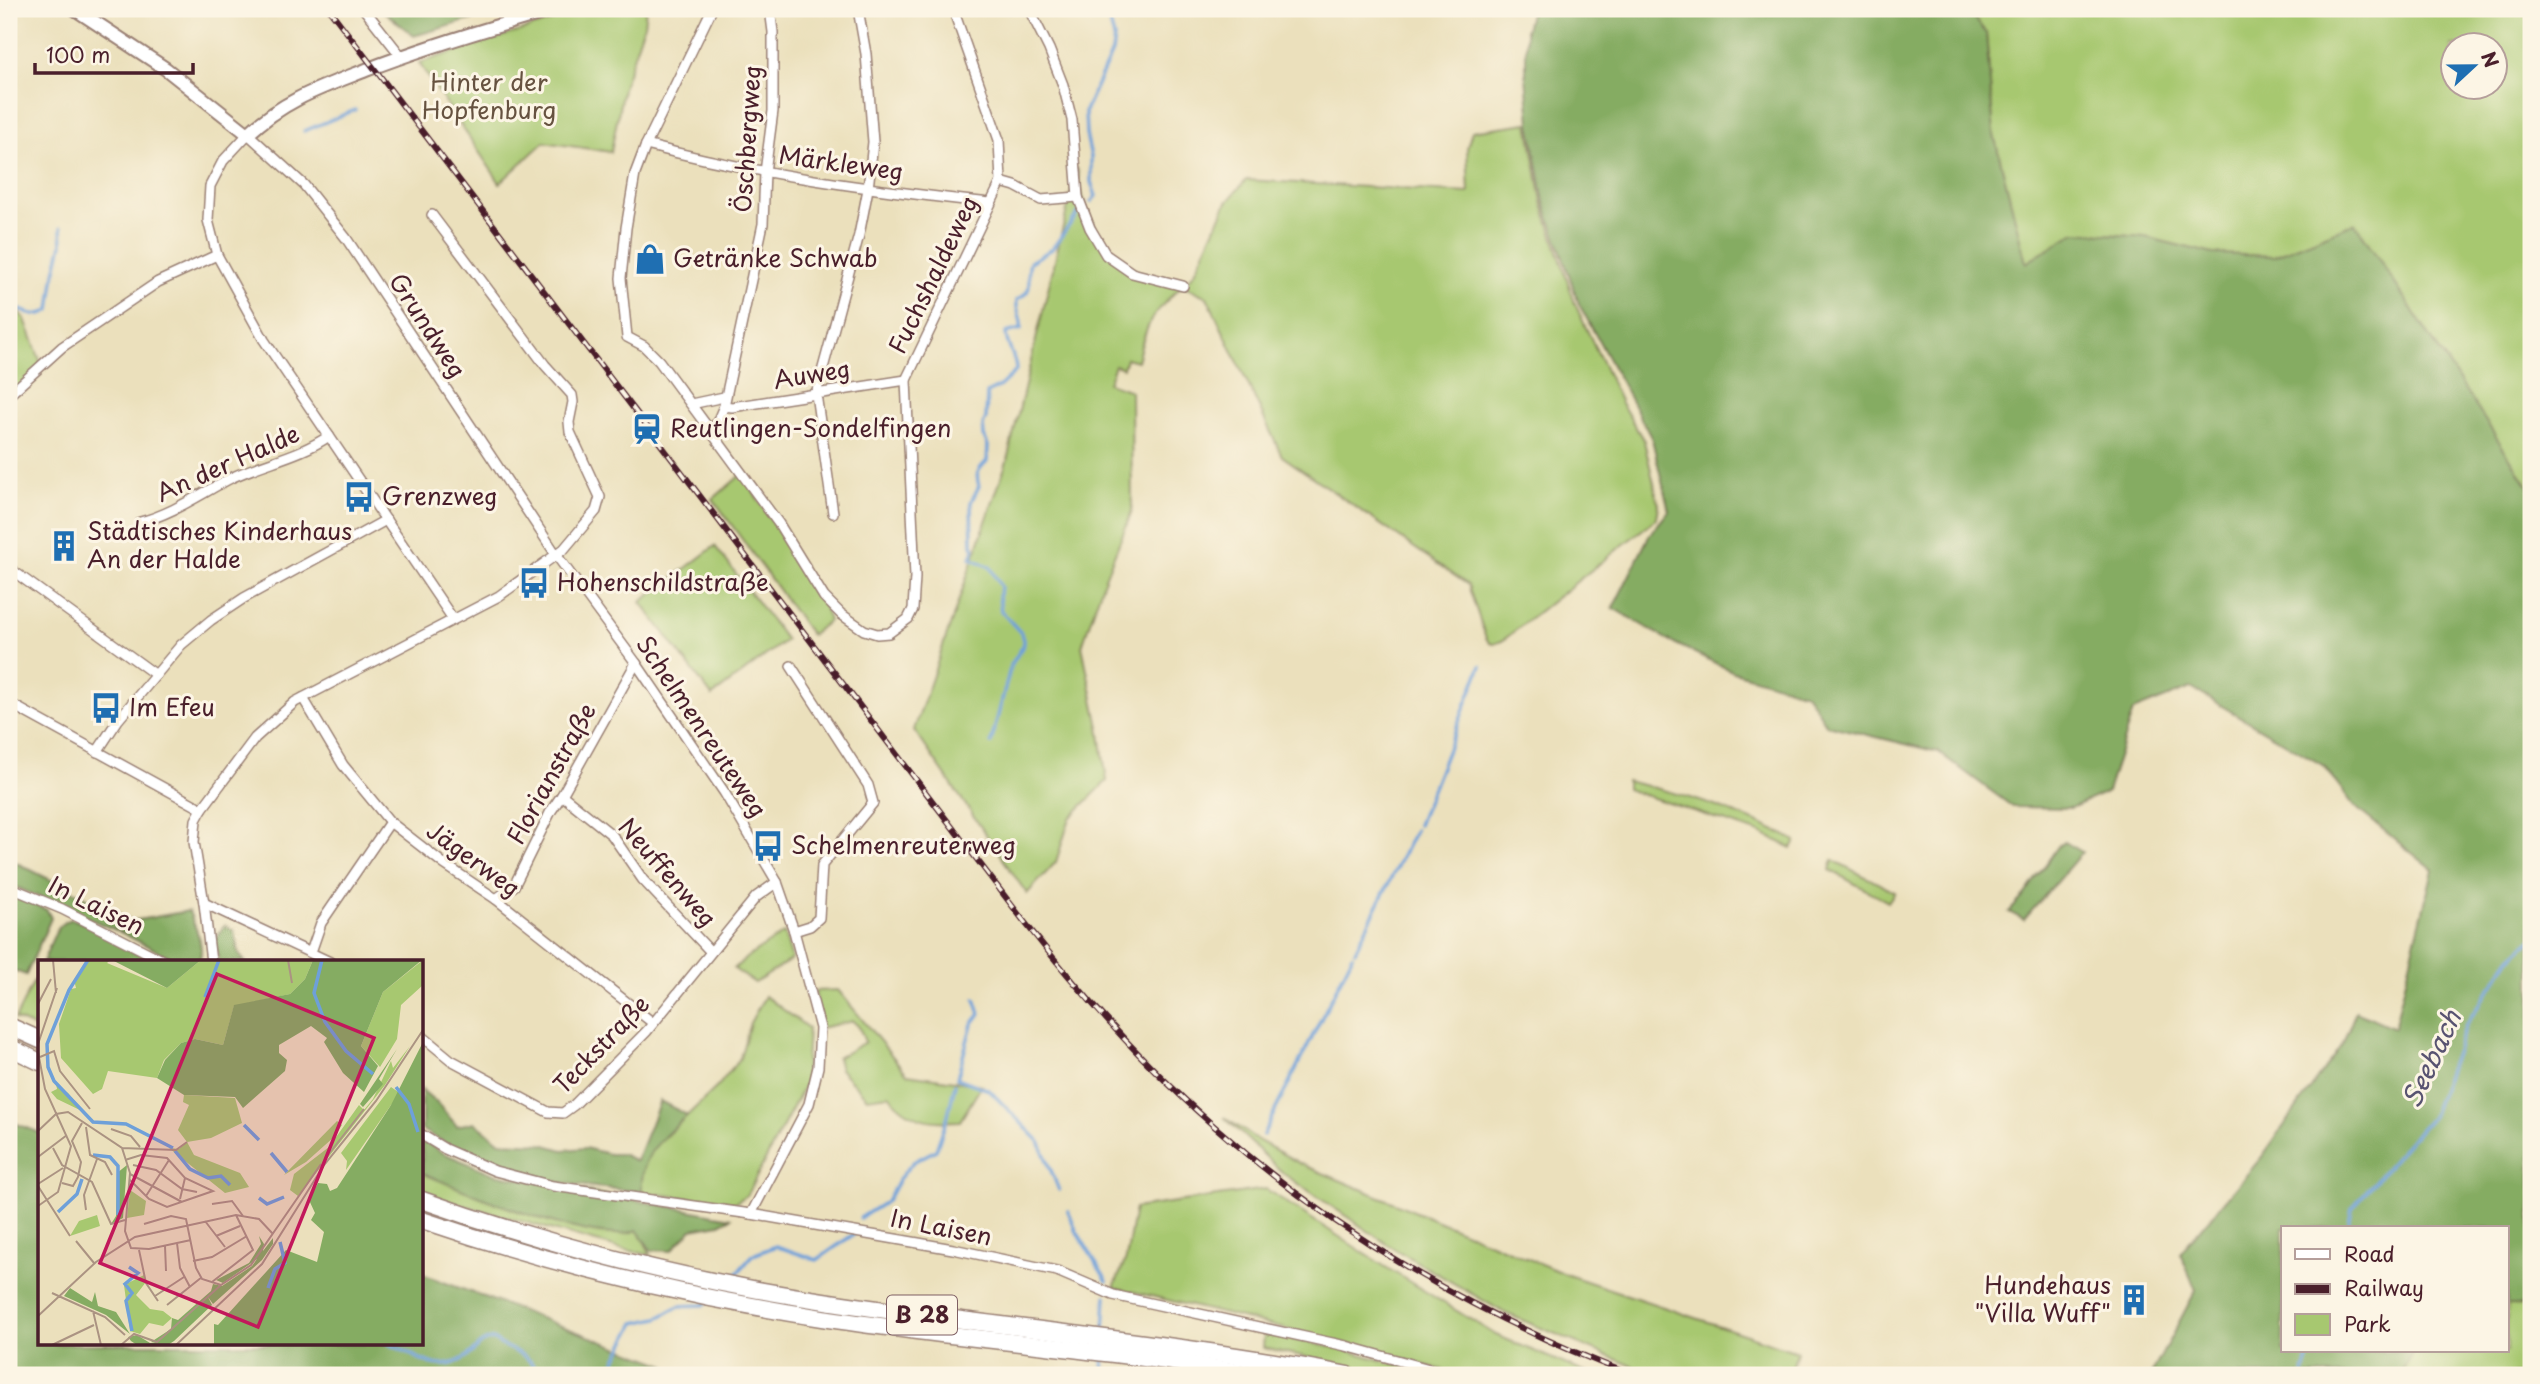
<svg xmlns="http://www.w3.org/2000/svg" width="2540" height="1384" font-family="'Playpen Sans',sans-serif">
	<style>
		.green { fill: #a7c870; stroke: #78744e; stroke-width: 2; fill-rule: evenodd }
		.forest { fill: #85ac62; stroke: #686646; stroke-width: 2 }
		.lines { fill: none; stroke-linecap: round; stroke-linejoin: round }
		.stream { stroke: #6ea0d9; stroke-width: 3.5 }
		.street-casing { stroke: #9a8074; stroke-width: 12 }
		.secondary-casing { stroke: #9a8074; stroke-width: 16 }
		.highway-casing { stroke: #9a8074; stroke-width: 19 }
		.street { stroke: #fff; stroke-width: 9 }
		.secondary { stroke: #fff; stroke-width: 12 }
		.highway { stroke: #fff; stroke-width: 16 }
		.rail-casing { stroke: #4a1f2b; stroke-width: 6 }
		.rail { stroke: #fcf5e5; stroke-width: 3.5; stroke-dasharray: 10; stroke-linecap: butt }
		.labels { text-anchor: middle; stroke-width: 6; stroke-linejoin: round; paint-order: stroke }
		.shield { fill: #fcf5e5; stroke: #7f5f63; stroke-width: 2 }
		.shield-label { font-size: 23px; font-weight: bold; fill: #4a1f2b }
		.park-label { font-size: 24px; fill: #665240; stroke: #fcf5e5 }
		.street-label { font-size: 24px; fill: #4a1f2b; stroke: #fcf5e5 }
		.poi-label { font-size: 24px; fill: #4a1f2b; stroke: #fcf5e5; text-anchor: start }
		.water-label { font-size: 26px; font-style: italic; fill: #585371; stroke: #fcf5e5 }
		.inset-river { fill: none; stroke: #6ea0d9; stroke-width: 3.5 }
		.inset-road { fill: none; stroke: #ab9382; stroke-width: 2 }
		.view { fill: #c2185b; fill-opacity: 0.15; stroke: #c2185b; stroke-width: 3.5 }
		.inset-edge { fill: none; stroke: #4a1f2b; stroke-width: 3.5 }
	</style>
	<rect width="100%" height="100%" fill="#fcf5e5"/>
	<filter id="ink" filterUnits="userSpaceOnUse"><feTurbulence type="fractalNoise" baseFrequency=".0143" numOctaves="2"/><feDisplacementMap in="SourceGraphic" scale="14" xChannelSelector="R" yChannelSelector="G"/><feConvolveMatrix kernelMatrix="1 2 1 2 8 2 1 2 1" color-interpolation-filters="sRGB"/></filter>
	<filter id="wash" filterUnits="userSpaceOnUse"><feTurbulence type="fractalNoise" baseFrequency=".00686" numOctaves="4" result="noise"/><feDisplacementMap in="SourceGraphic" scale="28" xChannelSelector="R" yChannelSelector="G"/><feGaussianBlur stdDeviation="1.57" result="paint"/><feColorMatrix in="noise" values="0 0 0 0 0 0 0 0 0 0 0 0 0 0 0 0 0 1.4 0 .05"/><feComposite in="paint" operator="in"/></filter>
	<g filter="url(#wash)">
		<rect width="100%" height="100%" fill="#ebe0bc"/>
		<!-- green -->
		<g class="green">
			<path d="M589,9H646L644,25L623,88L611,152L544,142L500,183L419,63Z"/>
			<path d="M1967,9H2531V490L2355,223L2274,256L2213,254L2145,237L2076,232L2026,263L1994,135L1986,33ZM2452,46H2494V88H2452Z"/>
			<path d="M1528,123L1542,202L1575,304L1621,403L1644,441L1659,505L1657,518L1502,641L1494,644L1490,643L1486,638L1468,585L1282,456L1207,297L1184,286L1195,272L1227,202L1246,180L1469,193L1467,148L1472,131Z"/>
			<path d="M1077,168C1082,203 1095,244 1125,265C1141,276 1164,281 1182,286C1151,314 1147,322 1137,361L1126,358L1123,368L1115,365L1108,383L1131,391L1132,511L1103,583L1082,646L1099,727L1107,781L1070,818L1056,862L1027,894L914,730L1007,461Z"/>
			<path d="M9,302L25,319L42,366L9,396Z"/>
			<path d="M742,474L821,599L829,621L811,635L713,499Z"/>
			<path d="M715,546L786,640L712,696L641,602Z"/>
			<path d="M1626,781C1684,794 1743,813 1796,841L1792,848L1760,833L1626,789Z"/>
			<path d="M1833,860L1895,892L1888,902L1830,870Z"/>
			<path d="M784,933L792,959L755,983L734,969L746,958Z"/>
			<path d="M34,981L40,984V1030L15,1019Z"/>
			<path d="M838,990L907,1074L982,1085L960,1121C929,1123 908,1120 889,1095L867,1098L840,1069L837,1058L865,1042L859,1027L853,1021L820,1028L815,991Z"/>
			<path d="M765,996L808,1028L805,1084L747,1195L733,1204L642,1192L641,1178L648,1153L718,1086L740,1058L750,1023Z"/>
			<path d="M1224,1117L1259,1141L1301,1164L1565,1274L1797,1352L1790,1375H1654L1505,1313L1393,1248L1284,1174Z"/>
			<path d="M422,1173L517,1211L584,1230L638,1229L651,1255L621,1249L449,1201L422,1191Z"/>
			<path d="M1266,1189L1384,1266L1496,1335L1591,1375H1461L1347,1344L1114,1287L1126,1259L1135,1208Z"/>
			<path d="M2507,1305L2531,1306V1375H2401L2413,1351H2507Z"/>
			<path d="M1264,1334L1346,1350L1433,1375H1393L1263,1348Z"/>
		</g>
		<!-- forest -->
		<g class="forest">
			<path d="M381,9H509L414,36Z"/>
			<path d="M1531,9H1967L1986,33L1994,135L2026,263L2076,232L2145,237L2213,254L2274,256L2355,223L2531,490V1305H2507V1228H2283V1351H2413L2400,1375H2151L2196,1290L2180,1253L2261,1158L2343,1043L2356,1011L2394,1028L2433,870L2355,807L2324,766L2191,688L2133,711L2107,792L2071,808L2013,807L1938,752L1827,725L1806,693L1734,672L1670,641L1613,608L1650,534L1669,511L1652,439L1579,304L1544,202L1530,123L1526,77V29Z"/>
			<path d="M2065,842L2082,852L2024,920L2009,912L2023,897L2059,845Z"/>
			<path d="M9,859L132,921L189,911C194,926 207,948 198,962H179L120,932L9,884Z"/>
			<path d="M9,893L47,910L51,918L26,975L9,969Z"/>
			<path d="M72,919L86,924L154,962H43C49,949 56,920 72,919Z"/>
			<path d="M225,925L234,931L239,954L245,962H219L214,941Z"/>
			<path d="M422,1090L436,1102L457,1126L474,1122L500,1142L542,1144L563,1150L585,1148L609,1154H622L636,1161L660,1101L687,1115C662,1139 639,1154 642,1192C612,1188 581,1187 551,1181C506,1172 461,1153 422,1130Z"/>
			<path d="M9,1121L40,1133V1344H422V1274L666,1365L662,1375H9Z"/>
			<path d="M422,1140L443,1153L494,1174L731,1218L720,1224L692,1229L671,1251L651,1250L637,1230C598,1250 464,1190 422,1173Z"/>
		</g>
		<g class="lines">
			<!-- stream -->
			<g class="stream">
				<path d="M304,131L355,110"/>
				<path d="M1091,202L1096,196L1091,182V157L1086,134L1085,111L1112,52L1114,37L1106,9"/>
				<path d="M9,304C23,311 35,320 50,310L55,273L62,244L61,228"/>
				<path d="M991,743L1011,665L1024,644L1021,633L1001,611L999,597L1001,587L990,567L971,558L974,549L972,545L971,502L979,486C975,473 978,470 987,461L988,446L984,436L983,425L986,418L987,393L1000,386L1016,371C1016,355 1006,346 1006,333L1021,329C1023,318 1015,311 1017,300C1038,287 1024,283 1030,262L1052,249L1079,212"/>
				<path d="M1418,825L1481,666"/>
				<path d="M1355,951L1415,830"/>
				<path d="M975,999L980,1014L972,1024L957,1078L989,1090L1039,1141L1059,1190"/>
				<path d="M1263,1135L1353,955"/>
				<path d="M1068,1211L1077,1232L1107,1281"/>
				<path d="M860,1218L887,1201L899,1179L913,1162L936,1150L948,1115L955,1084"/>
				<path d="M2348,1228L2352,1208L2433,1114L2465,1026L2509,960L2531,940"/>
				<path d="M732,1279L753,1255L776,1246L817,1260L854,1234"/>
				<path d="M1104,1331L1106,1296"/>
				<path d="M389,1344C416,1354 436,1377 466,1357C478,1349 477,1342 493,1339C504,1349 518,1350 529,1360C534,1365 535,1371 539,1375"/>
				<path d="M1103,1357L1104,1375"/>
				<path d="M608,1375L635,1323L658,1318L679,1306L703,1305L706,1303"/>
				<path d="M2303,1375L2311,1351"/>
			</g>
		</g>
	</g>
	<g filter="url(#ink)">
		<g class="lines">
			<defs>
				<g id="street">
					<path d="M364,9L401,56"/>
					<path d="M712,9L646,145L635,174L626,228L621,278L627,337L644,346L659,361L779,524L824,597L841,614L864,630L877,634L889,633L908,619L913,609L915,577L906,380L1001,182L999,140L953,9"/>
					<path d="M1029,9L1049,49L1063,85L1072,120L1078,197L1090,228L1106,255L1132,273L1183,286"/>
					<path d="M646,145C759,175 874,190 990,203"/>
					<path d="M1001,182L1015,186L1041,200L1078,197"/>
					<path d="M9,395L62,347L158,282L217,255"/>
					<path d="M691,404L724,397"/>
					<path d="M724,406L732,407L906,380"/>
					<path d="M712,434L724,406L763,224L765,172L773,111V32L770,9"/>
					<path d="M833,513L816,394L859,235L868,189L873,142L866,54L858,9"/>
					<path d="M140,522C173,514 203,492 233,477C265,462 300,456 329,436"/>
					<path d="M9,568L156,675"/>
					<path d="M453,619L264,340L217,255L208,220L210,186L223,161L248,134L304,185L346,238L557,556L636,663L724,792L777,882L794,931L820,1028L818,1067L809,1104L751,1214"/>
					<path d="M791,666L868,785L873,803L822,865L819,918L810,926L794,931"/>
					<path d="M303,698L343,765L390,822L444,864L496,899L653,1023"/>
					<path d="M9,703L202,809"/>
					<path d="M97,752L118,720L181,645L211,620L244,598L386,520"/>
					<path d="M562,795L612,835L643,880L710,951"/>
					<path d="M9,887L62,909L166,962"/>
					<path d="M496,899L514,886L551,811L562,795L636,663"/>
					<path d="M204,903L330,962"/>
					<path d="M311,952L321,923L390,822"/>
					<path d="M211,962L204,903L194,842L196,820L202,809L255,738L295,702L499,596L564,549L596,511L600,497L570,432L569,422L573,402L572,395L545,365L432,215"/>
					<path d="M422,1036L451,1060L548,1112L563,1113L574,1105L647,1031L756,897L777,882"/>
					<path d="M422,1135L445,1149L495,1171L553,1186L751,1214L953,1249L1057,1271L1113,1295L1346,1346L1451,1375"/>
				</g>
				<path id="secondary" d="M75,9L166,69L248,134C284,100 320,88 366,70C428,46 492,27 556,9"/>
				<g id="highway">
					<path d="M9,1026L40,1040"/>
					<path d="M9,1047L40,1062"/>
					<path d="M422,1200C531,1239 644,1269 758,1290C954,1325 1153,1337 1348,1375"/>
					<path d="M422,1220C551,1264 686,1297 822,1318C966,1340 1113,1350 1257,1375"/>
				</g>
			</defs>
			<!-- street casing -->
			<use href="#street" class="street-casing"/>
			<!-- secondary casing -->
			<use href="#secondary" class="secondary-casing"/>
			<!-- highway casing -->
			<use href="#highway" class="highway-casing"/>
			<!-- street -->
			<use href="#street" class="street"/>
			<!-- secondary -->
			<use href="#secondary" class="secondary"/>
			<!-- highway -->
			<use href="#highway" class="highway"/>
			<defs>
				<path id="rail" d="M329,9L1023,920C1081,994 1143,1064 1214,1126C1335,1234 1481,1318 1632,1375"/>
			</defs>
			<!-- rail casing -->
			<use href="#rail" class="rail-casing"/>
			<!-- rail -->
			<use href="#rail" class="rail"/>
		</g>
	</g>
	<!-- icons -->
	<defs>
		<symbol id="shop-bare" viewBox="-9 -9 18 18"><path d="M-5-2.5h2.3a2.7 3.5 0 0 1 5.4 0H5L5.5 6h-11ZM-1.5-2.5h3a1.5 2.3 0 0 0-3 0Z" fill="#1f6fb2" stroke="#fcf5e5" stroke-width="2.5" paint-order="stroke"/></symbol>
		<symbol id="station-bare" viewBox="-9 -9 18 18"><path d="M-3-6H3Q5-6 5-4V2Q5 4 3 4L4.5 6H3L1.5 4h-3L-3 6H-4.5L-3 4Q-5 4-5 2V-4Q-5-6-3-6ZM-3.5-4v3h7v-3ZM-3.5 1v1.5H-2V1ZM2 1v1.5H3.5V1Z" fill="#1f6fb2" stroke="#fcf5e5" stroke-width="2.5" paint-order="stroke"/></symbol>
		<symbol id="bus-bare" viewBox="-9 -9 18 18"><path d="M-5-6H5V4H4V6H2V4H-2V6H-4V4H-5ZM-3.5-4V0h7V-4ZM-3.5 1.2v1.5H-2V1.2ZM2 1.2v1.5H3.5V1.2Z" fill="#1f6fb2" stroke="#fcf5e5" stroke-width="2.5" paint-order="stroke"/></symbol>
		<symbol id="building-bare" viewBox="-9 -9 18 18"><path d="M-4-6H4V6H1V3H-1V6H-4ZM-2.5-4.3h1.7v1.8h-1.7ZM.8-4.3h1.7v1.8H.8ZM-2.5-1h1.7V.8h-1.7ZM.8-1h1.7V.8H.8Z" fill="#1f6fb2" stroke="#fcf5e5" stroke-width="2.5" paint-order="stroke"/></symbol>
	</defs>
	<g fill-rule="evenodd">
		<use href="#shop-bare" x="628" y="237" width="44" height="44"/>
		<use href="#station-bare" x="625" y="407" width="44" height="44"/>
		<use href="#bus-bare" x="337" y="475" width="44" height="44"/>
		<use href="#building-bare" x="42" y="524" width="44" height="44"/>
		<use href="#bus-bare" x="512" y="561" width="44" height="44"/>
		<use href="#bus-bare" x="84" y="686" width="44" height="44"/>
		<use href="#bus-bare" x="746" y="824" width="44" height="44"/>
		<use href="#building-bare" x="2112" y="1278" width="44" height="44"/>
	</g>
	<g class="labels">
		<!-- shield labels -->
		<rect class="shield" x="887" y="1295.5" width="70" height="39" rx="5"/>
		<g class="shield-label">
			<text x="922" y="1323">B 28</text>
		</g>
		<!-- park labels -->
		<g class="park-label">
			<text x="489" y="91">Hinter der<tspan x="489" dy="28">Hopfenburg</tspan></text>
		</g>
		<!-- street labels -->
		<g class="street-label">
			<text transform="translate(748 139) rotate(-86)" y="8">Öschbergweg</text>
			<text transform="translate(841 164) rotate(8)" y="8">Märkleweg</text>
			<text transform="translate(934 275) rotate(-64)" y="8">Fuchshaldeweg</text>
			<text transform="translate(427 326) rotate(57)" y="8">Grundweg</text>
			<text transform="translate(812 375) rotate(-9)" y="8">Auweg</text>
			<text transform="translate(228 464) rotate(-24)" y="8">An der Halde</text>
			<text transform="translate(701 727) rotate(56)" y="8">Schelmenreuteweg</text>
			<text transform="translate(552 774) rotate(-61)" y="8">Florianstraße</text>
			<text transform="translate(473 860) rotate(36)" y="8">Jägerweg</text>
			<text transform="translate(667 873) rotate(49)" y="8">Neuffenweg</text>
			<text transform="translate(96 906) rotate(26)" y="8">In Laisen</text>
			<text transform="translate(602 1045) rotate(-46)" y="8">Teckstraße</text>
			<text transform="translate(941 1228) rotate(11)" y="8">In Laisen</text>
		</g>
		<!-- poi labels -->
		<g class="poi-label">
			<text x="673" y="267">Getränke Schwab</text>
			<text x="670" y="437">Reutlingen-Sondelfingen</text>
			<text x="382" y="505">Grenzweg</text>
			<text x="87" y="540">Städtisches Kinderhaus<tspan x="87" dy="28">An der Halde</tspan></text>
			<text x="557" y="591">Hohenschildstraße</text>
			<text x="129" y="716">Im Efeu</text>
			<text x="791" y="854">Schelmenreuterweg</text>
			<text x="2111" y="1294" text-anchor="end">Hundehaus<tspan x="2111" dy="28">"Villa Wuff"</tspan></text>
		</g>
		<!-- water labels -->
		<g class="water-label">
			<text transform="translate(2432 1059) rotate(-65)" y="9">Seebach</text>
		</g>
	</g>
	<!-- overview -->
	<g transform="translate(38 960)">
		<rect width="385" height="385" fill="#ebe0bc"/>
		<path d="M50,0H72L69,3L129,28L163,0H275L267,19L252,34L196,46L185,85L157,79L143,83L126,100L119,118L70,111L64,129L55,134L23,98L21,64L33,29L38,28L36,20ZM385,0V25L363,45L359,79L342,107L323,86L345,32ZM372,86L347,125L260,236L252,230L256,214L291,187L321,145L326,150L335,139L353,101L355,108ZM18,124L30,133L46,152L19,139L13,132L19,129ZM353,127L366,136L353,145L308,210L309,201L303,193ZM146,135L197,138L204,163L173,178L149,182L156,195L202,213L211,227L187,233L131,188L141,189L149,182L140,170L151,145L145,142ZM299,161L304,165L296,177L268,202L246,215ZM92,230L108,241L106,255L89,258ZM59,255L62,266L32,276L41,261ZM106,315L108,322L98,335L112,349L125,351L134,358L125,366L111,363L102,374L92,371L86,325Z" fill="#a7c870"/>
		<path d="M74,0H163L129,28ZM275,0H384L345,32L323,86L340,106L326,132L305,113L286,82L289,78L273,66L241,85V93L249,100L247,111L205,148L197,137L146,135L119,118L127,100L143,83L157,79L185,85L196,45L252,34L267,19ZM385,82V385H176V364L180,365L248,290L279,302L286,272L273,260L277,253L271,240L280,223L289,224L292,231L299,228L353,145ZM359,89L341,119L345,124L325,147L322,144ZM89,205L85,258L73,264L78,256L79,213ZM221,276L226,284L225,291L235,278V284L224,300L175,344L170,337L174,345L136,381L130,385H99L93,381L90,377L99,375L112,383H118L113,382L133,369L134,358L140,360L173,331L175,324L184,326L214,306L219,299L185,323L178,320L211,303L223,284ZM32,328L54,342L57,332L60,346L78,352L92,374L68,355L26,336Z" fill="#85ac62"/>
		<path class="inset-river" d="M50,0L31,30L9,84L10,107L16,121L55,162L88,164L135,188M284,0L276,33L287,62L308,91L335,114M167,37L181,0M358,127L371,144L380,172M206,165L221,180M137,191L152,209L170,218L183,216L192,225M233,193L249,212M55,195L72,197L80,206V255M221,238L229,244L246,237M20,252L39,234L44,219M91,307L100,313L87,324L94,333L88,341L94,371M230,328L237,309L247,303L242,282"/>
		<path class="inset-road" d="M15,0L18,33M250,0L254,23M0,44L13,19M0,84L19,28M0,92L7,129L33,186L20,232L0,246M2,97L16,91L22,111L52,149M48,167L52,195L67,202L74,215M73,169L93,176L102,187M0,171L18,154L30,152L84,188L92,213L87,271L93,288L111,289L153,280M15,188L24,205L54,222L73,264L87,260M84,188L138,190L149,182M290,195L326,149M0,197L29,175M87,200L103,195L129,198L147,218L175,231L129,247L111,239L91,219M95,205L118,210L144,229L159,232M92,214L144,242M24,223L35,226L40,217L43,202L34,181L44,163M0,224L25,208M0,226L32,276M108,236L131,200M142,239L147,218M174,244L194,241L205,256M48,250L46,235L59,199M167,261L187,287M106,264L133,256L148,259L158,308L164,319L183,325M178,276L202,266M38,281L56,303M139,283L142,308L152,327M127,286L128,311M101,290L108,323L120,341M155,301L174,297L209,276M174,322L215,290L198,255M14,333L67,357L87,375M117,336L146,317M129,345L164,317M55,351L63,385M0,356L58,302L97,277L198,255L221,259L235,274M14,385L56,365M83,385L96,374L119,382L183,325L213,305L283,204M138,385L224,304L286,205L338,141L385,70"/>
		<path class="view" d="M179,14L336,78L220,367L62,303Z"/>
		<rect width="385" height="385" class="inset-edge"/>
	</g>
	<!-- margin -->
	<rect width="2540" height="1384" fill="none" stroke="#fcf5e5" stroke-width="35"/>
	<!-- legend -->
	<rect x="2281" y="1226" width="228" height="126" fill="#fcf5e5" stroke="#b59f9b" stroke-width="2"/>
	<rect x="2295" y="1249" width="35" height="10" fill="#ffffff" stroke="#b59f9b" stroke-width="2"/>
	<text x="2344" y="1262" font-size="21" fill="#4a1f2b">Road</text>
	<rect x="2295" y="1284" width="35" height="10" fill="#4a1f2b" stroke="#b59f9b" stroke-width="2"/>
	<text x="2344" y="1296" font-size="21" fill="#4a1f2b">Railway</text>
	<rect x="2295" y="1314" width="35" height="21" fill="#a7c870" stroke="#b59f9b" stroke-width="2"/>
	<text x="2344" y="1332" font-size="21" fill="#4a1f2b">Park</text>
	<!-- north arrow -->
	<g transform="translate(2474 66) rotate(68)"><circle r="33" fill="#fcf5e5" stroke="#b59f9b" stroke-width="2"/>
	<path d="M0-5L12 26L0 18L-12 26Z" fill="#1f6fb2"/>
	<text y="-10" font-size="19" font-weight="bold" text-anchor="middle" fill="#4a1f2b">N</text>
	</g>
	<!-- scale -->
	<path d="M35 63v10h158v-10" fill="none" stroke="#4a1f2b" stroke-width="3.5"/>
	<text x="46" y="63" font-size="21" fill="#4a1f2b" stroke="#fcf5e5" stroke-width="5" paint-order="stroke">100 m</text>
</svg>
